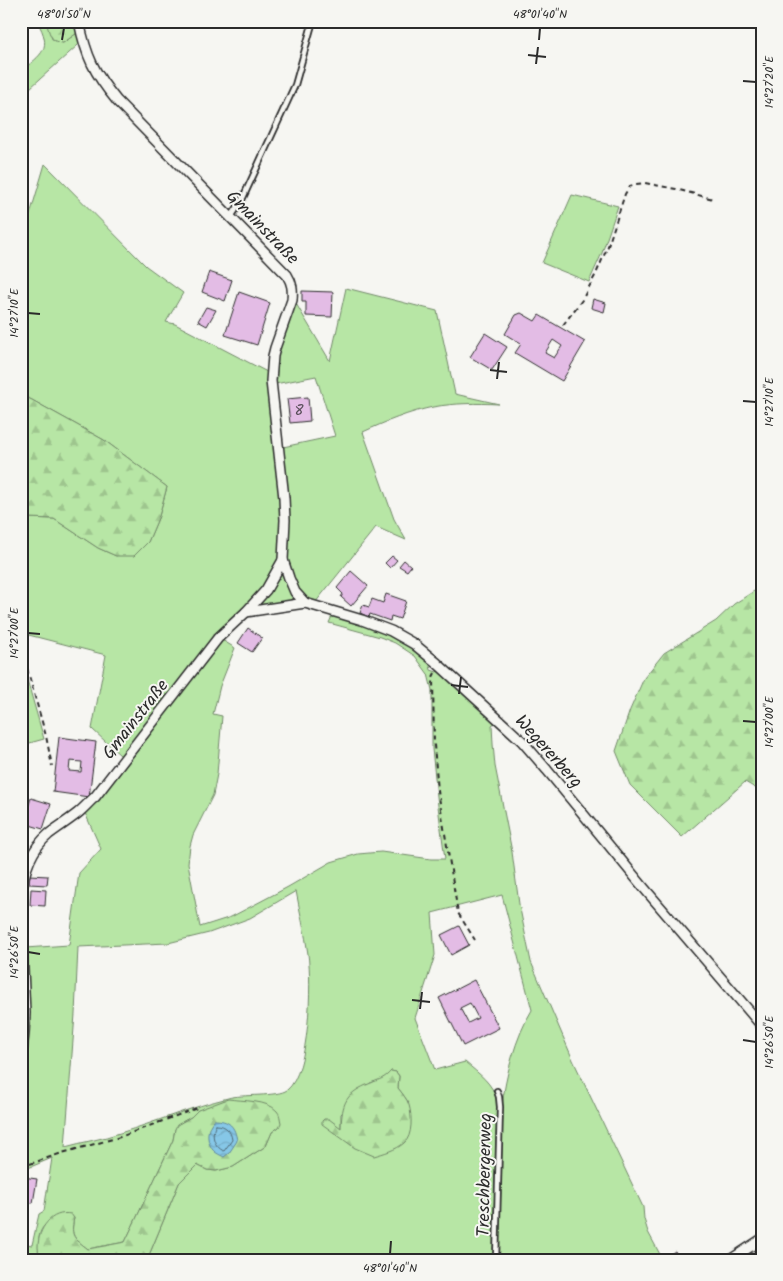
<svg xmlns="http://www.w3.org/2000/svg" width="783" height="1281" font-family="Kalam,sans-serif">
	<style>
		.grass { fill: #b7e6a5; stroke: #718868; fill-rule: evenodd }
		.forest { fill: url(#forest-firs); stroke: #718868 }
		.water { fill: url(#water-waves); stroke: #62899c }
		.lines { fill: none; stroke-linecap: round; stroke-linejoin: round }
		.shore { stroke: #4f6976; stroke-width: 1 }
		.building { fill: #e3bce5; stroke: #2b2b2b; fill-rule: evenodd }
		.lane-casing { stroke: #2b2b2b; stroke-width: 8 }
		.street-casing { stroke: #2b2b2b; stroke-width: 12 }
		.path { stroke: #2b2b2b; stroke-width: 2; stroke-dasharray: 5 4; stroke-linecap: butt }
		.lane { stroke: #f6f6f2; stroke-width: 4.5 }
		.street { stroke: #f6f6f2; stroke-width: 9 }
		.ticks { fill: none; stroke: #2b2b2b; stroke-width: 2 }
		.labels { text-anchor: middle; stroke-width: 4; stroke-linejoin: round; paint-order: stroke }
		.number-label { font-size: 15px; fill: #594f5a }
		.street-label { font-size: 18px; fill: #2b2b2b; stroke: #f6f6f2 }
		.neatline { fill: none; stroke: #2b2b2b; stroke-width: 2 }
		.ticks-label { font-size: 12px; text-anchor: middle; fill: #2b2b2b }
	</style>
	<defs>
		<pattern id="forest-firs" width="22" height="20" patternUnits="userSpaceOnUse" patternTransform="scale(1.25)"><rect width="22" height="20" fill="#b7e6a5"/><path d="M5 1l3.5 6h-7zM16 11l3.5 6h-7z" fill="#9ec58e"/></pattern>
		<pattern id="water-waves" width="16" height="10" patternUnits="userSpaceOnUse" patternTransform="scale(1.25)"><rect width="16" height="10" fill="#86c7e7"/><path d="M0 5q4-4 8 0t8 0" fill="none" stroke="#74abc6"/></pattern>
	</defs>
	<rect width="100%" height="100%" fill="#f6f6f2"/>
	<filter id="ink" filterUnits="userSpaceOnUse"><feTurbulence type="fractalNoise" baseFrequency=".02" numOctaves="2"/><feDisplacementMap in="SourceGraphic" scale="10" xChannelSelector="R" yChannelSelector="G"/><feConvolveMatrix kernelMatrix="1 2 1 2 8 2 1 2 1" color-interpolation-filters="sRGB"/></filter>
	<g filter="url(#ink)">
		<!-- grass -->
		<g class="grass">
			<path d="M37,21H46L52,39L63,43L84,28L87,37L21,96V71C42,54 53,49 37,21Z"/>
			<path d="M45,164L146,266L183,293L166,322L175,324L267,372L281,516V545L277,561L268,579L256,596L240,613L229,622L208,645L121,756L92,729L106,655L21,633V515L28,518L54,519L98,548L116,556L148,542L159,516L167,487L104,440L32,400L21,395V245Z"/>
			<path d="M572,195L618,206L602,253L589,282L542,263Z"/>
			<path d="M346,288L437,311L455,394L499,404C477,403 455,403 433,407C409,412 385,422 363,432L394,519L406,540L376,527L315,603C308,599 302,595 298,588C282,563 287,515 286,486C285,473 284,460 283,447L335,436L316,376L275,384L276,359L295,302L330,361Z"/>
			<path d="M281,572L283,573L292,595V598L288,602L260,605L259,604Z"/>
			<path d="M332,616C356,624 429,642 431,670L437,672L438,671L469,699L496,722L492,725L493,744L495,766L512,852L519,904L531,962L573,1060L643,1207L644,1219L648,1232L663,1260H497L499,1240L502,1107C505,1077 516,1036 532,1010L502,895L432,913L435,955L415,1018L435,1070L465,1062C479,1074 493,1083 497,1101L493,1260H147L179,1183L197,1165L207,1170L216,1171L233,1167L266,1146L272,1132L279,1127L198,1110L191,1117L182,1122L175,1129L173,1140L136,1219L125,1242L88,1249C74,1238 70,1237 74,1218L44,1226C36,1235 39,1249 39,1260H21V1243L32,1245L39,1214L44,1211L52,1158L21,1171V1075L28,1038L25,948L69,945L79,873L101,849L85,813L107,789L129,762L222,640L235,648L220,686L213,714L222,716L217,774L213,795L193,835L190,846L188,863L200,927L231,917L288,887L331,862L358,854L381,852L431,859H445L438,806L432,749V690L428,674L415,656L395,643L380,637L329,623ZM296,891C300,912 305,933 308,954C312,982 310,1072 287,1090C278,1097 241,1094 228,1098C191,1107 156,1122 120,1133C102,1139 83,1142 65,1147L75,1014L78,947L168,943L209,933L250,918ZM391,1071L396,1072L399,1076L398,1088L409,1103L355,1148L348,1142L334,1123L341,1129V1114L370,1083L384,1079Z"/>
			<path d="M21,656H23L26,676L44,739L26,744L21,761Z"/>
		</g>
		<!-- forest -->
		<g class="forest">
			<path d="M46,21H94L63,43C50,43 49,31 46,21Z"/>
			<path d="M21,395L32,400L104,440L167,487L159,516L148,542L134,556H116L98,548L54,519L28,518L21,515Z"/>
			<path d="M762,586V792L745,782L682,837L630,785L616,751L630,710L644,678L664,653L716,621L734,604Z"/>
			<path d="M391,1071L396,1072L399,1076L398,1088C402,1093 407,1099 409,1105C412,1115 413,1136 404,1143C396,1150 384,1153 374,1156L355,1148L322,1124V1121L324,1119H329L341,1128C342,1102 346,1093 371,1083C380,1079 384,1079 391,1071Z"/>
			<path d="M228,1099C242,1101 268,1100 277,1111C280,1114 280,1119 281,1123L279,1127L272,1132L266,1146L233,1167L216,1171L207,1170L197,1165L179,1183L147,1260H39C39,1256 38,1251 38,1247C38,1229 51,1210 71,1214L74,1218C70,1237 74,1238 88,1249L125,1242L136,1219L173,1140L175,1129L177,1125L191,1117L198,1110Z"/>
		</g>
		<!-- water -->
		<path class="water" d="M214,1120C229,1120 235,1126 237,1141L229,1153L224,1157C220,1155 213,1152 211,1147C206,1139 207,1127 214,1120Z"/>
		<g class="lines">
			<!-- shore -->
			<path class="shore" d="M216,1125C226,1125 231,1131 232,1140L224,1151C214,1147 210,1134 216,1125Z"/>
		</g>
		<!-- building -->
		<g class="building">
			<path d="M209,272L232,280L225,301L202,292Z"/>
			<path d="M302,291L333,292L332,317L306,316V302H302Z"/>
			<path d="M239,292L270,303L257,345L225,335Z"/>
			<path d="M593,299L606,303L604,312L591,308Z"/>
			<path d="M206,307L216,310L207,326L198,321Z"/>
			<path d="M521,313L535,321L539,315L585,342L562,381L515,353L521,344L505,334L516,315ZM553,340L562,346L554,358L545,353Z"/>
			<path d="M485,333L507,347L492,370L470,357Z"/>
			<path d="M308,397L310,421L290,423L287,399Z"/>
			<path d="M392,556L397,560L390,568L385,563Z"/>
			<path d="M404,560L411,566L407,571L399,566Z"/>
			<path d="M351,571L368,586L351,606L341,597L343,594L337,588Z"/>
			<path d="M386,594L406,601L400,619L391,616L390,621L370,614L369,617L360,613L363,605L369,607L372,599L383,603Z"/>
			<path d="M248,628L262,638L252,652L238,643Z"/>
			<path d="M59,737L96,742L89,797L53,792ZM70,761L82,762L81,772L69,771Z"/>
			<path d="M31,798L51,804L43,829L23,823Z"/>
			<path d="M29,875L48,876L47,885L29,884Z"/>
			<path d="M31,889L46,890L45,906L30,905Z"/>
			<path d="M459,926L469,945L451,955L441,935Z"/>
			<path d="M474,980L499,1028L463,1046L439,998ZM470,1003L478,1018L468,1023L460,1008Z"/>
			<path d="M23,1177L37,1179L33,1203L21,1202Z"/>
			<path d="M675,1251L681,1260H668L666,1257Z"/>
		</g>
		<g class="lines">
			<defs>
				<g id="lane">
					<path d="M231,217L241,202L295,85L313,21"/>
					<path d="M496,1260L500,1107L499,1097L497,1091"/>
				</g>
				<g id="street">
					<path d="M79,21C86,56 94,73 117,101L287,275C292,283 293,289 292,300L275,348L273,356L271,381L284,498L285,520L283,560L289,578L295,592L305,603"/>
					<path d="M246,612L305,603L362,620L391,631L414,644L437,663L522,741L547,770L644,888L762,1026"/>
					<path d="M21,897C23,873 30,850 49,834C58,827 68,821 78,813C84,808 89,802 95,797L218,638L246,612L266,590L283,560"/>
					<path d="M21,925L25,1013L24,1033L21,1060"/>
					<path d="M730,1260L762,1239"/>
				</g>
			</defs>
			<!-- lane casing -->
			<use href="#lane" class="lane-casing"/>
			<!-- street casing -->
			<use href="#street" class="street-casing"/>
			<!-- path -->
			<g class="path">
				<path d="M563,325L582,300L596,274L608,246L625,194L630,186L636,184L645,183L676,189L713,199"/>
				<path d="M21,615L26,665L46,736L52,766"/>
				<path d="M435,673L433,677L434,745L438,791L458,913L475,940"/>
				<path d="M21,1167L62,1153L120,1137L197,1108"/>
			</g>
			<!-- lane -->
			<use href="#lane" class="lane"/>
			<!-- street -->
			<use href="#street" class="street"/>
		</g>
	</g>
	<!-- ticks -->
	<path class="ticks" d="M62,40L64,28M539,40L540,28M528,55L546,57M536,64L538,47M743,81L756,82M28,313L40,314M490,370L507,372M497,379L499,362M743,401L756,402M28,633L40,634M451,685L468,687M459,694L461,677M743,721L756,722M28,952L40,954M412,1000L430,1002M420,1009L422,992M743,1040L756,1042M390,1254L391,1241"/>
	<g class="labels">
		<!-- number labels -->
		<g class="number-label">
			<text x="299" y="415">8</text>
		</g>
		<!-- street labels -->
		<g class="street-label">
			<text transform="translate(263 227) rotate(46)" y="6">Gmainstraße</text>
			<text transform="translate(135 719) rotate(-52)" y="6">Gmainstraße</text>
			<text transform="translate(549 751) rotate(48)" y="6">Wegererberg</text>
			<text transform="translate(484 1175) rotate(-89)" y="6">Treschbergerweg</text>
		</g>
	</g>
	<!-- margin -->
	<rect width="783" height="1281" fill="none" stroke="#f6f6f2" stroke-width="55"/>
	<rect x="28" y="28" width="728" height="1226" class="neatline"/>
	<g class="ticks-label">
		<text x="64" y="18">48°01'50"N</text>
		<text x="540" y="18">48°01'40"N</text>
		<text transform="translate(769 82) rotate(-90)" y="4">14°27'20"E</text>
		<text transform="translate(14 313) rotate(-90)" y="4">14°27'10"E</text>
		<text transform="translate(769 402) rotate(-90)" y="4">14°27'10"E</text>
		<text transform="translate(14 633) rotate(-90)" y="4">14°27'00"E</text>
		<text transform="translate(769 722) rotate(-90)" y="4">14°27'00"E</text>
		<text transform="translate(14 952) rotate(-90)" y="4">14°26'50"E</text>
		<text transform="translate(769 1042) rotate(-90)" y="4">14°26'50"E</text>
		<text x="390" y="1272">48°01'40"N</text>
	</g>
</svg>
